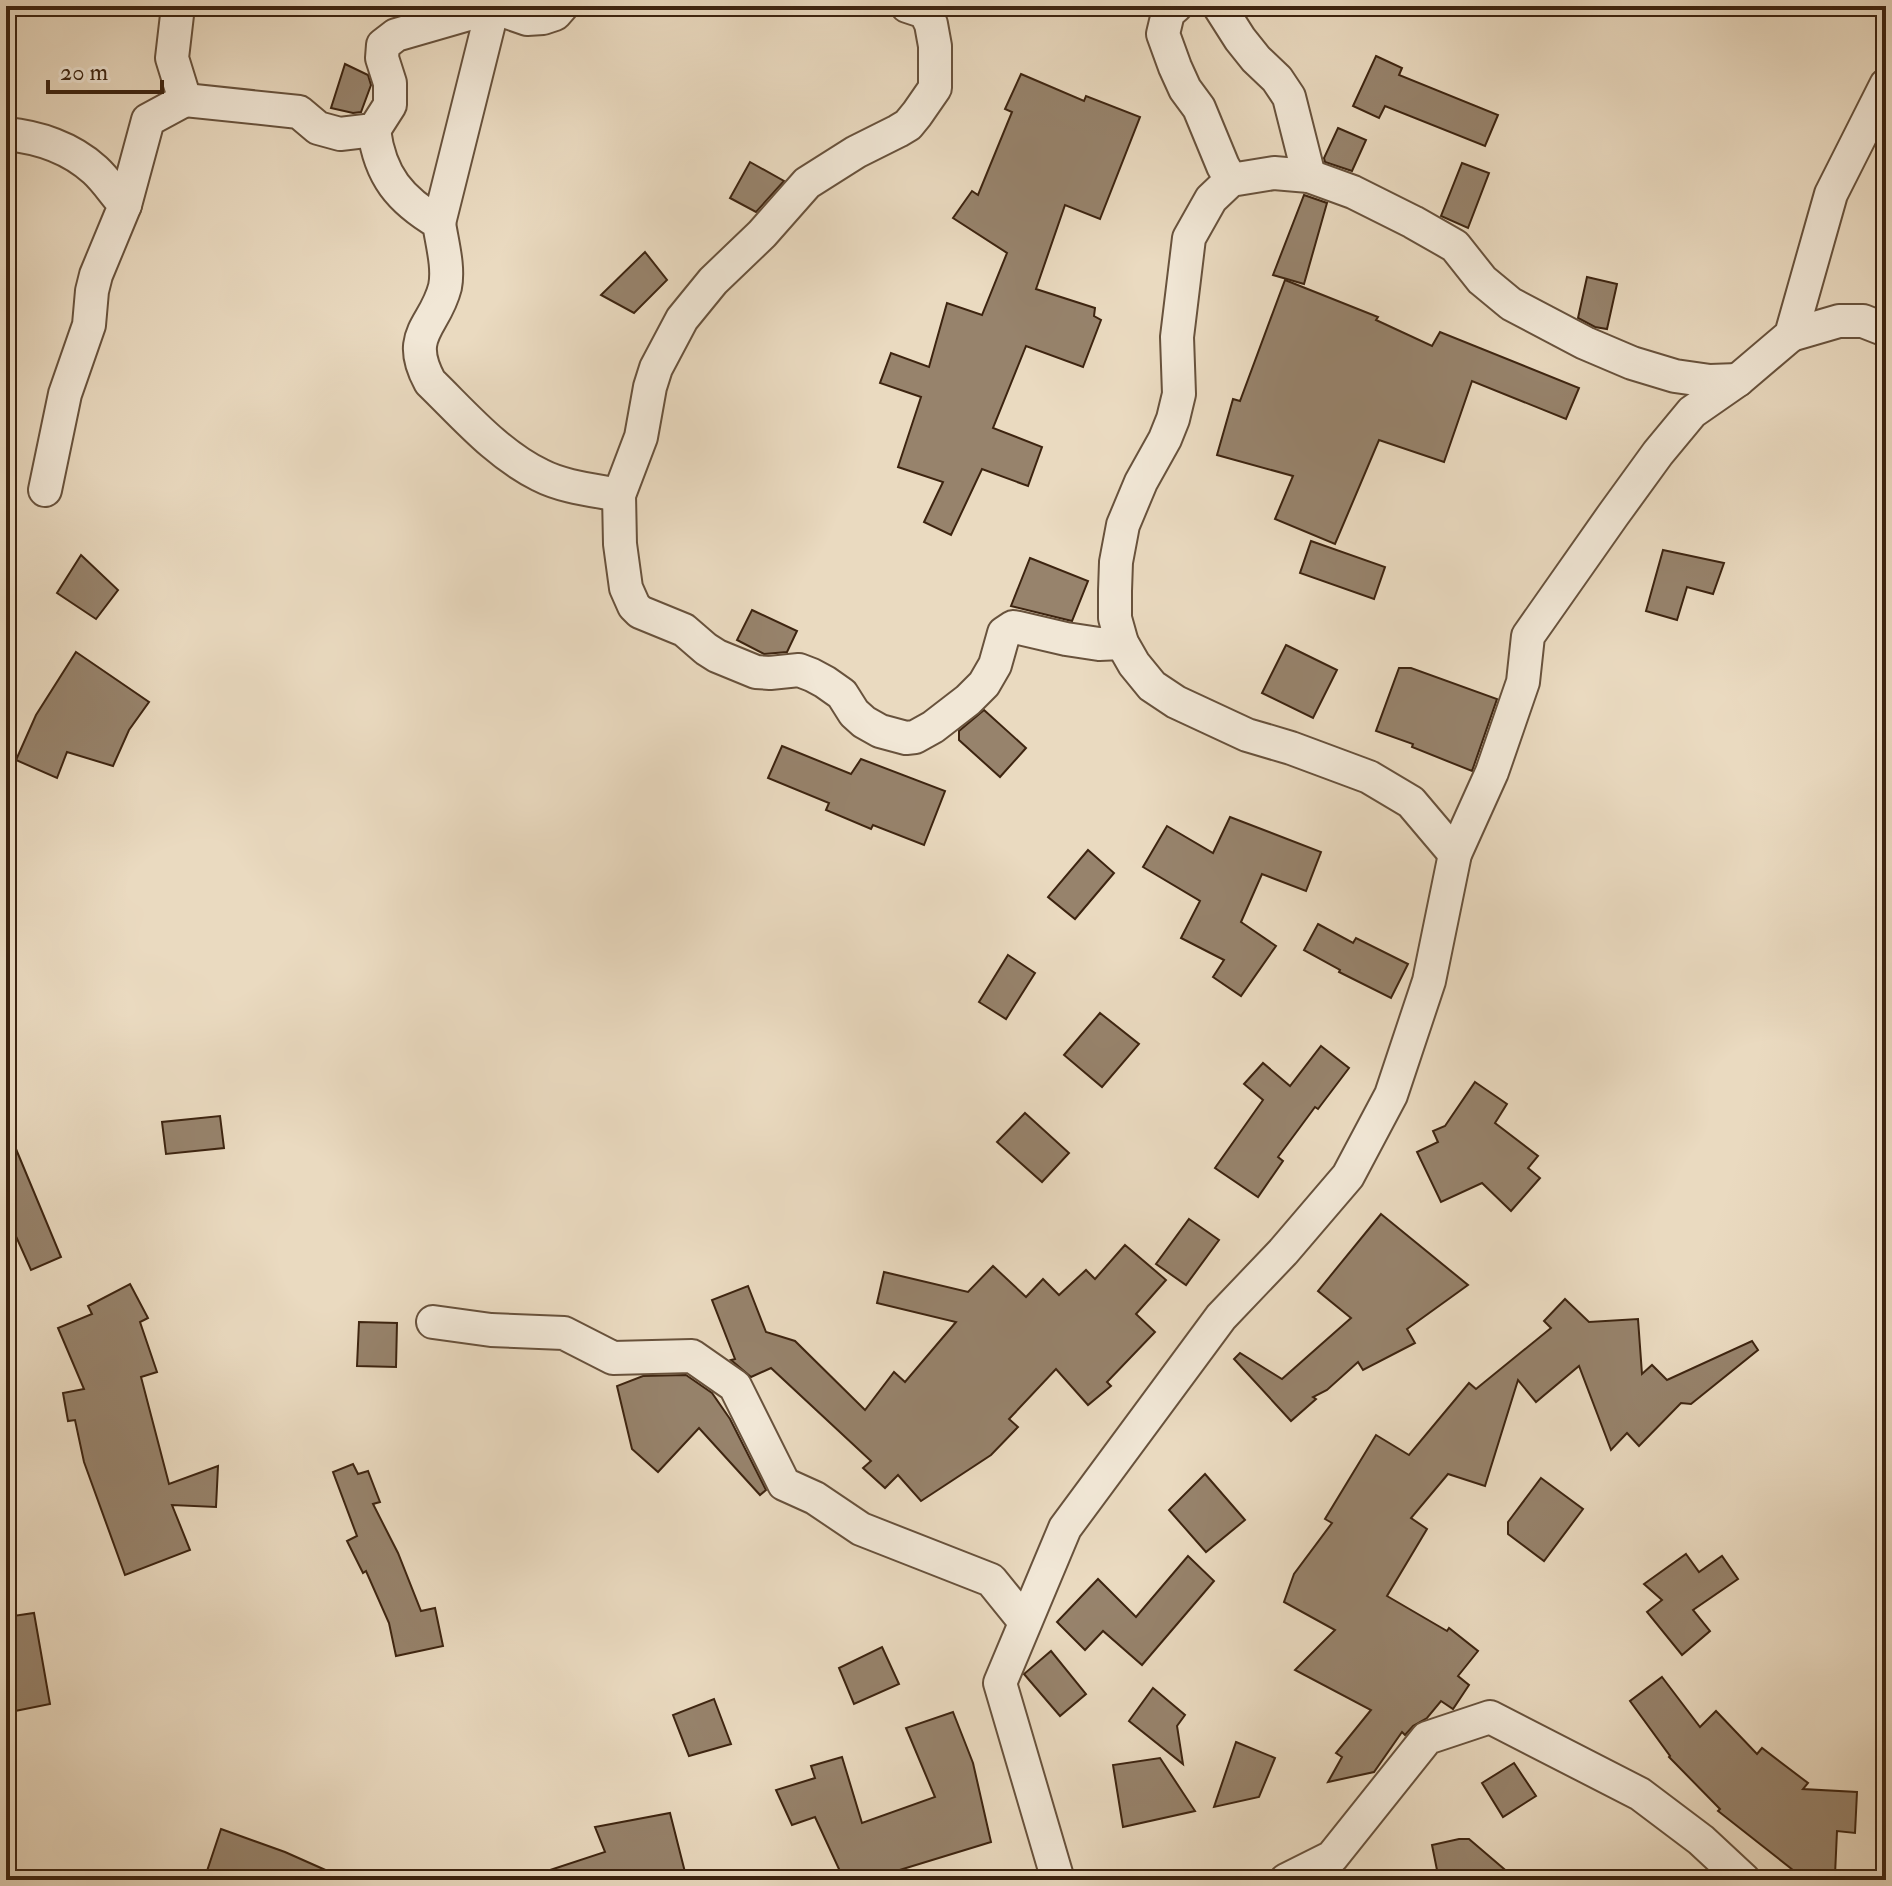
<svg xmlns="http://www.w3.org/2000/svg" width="1892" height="1886" font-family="'IM FELL Double Pica',serif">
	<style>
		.building { fill: #97836c; stroke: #3d2410; stroke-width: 2 }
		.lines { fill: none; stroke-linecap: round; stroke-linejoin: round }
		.minor-casing { stroke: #68523c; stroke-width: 36 }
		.minor { stroke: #f1e7d6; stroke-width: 32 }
	</style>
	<rect width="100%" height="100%" fill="#eadac0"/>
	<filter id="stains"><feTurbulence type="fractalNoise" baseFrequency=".0025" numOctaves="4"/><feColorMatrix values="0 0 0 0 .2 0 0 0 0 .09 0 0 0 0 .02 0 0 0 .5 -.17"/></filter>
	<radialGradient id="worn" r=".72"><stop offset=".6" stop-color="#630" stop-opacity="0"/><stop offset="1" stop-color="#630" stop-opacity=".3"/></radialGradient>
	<!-- building -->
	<g class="building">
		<path d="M1376,56L1402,68L1399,75L1498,115L1485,146L1385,106L1379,118L1353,106Z"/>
		<path d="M345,64L368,75L371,85L361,112L353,113L331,108Z"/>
		<path d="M1021,74L1084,101L1086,96L1140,117L1100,219L1065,205L1036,289L1095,308L1094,316L1101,320L1083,367L1026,346L993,428L1042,447L1028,486L982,469L951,535L924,522L943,482L898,467L921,397L880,383L891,353L929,367L947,303L982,315L1007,253L953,218L972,191L978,195L1012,112L1005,109Z"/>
		<path d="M1338,128L1366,140L1352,171L1325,162L1324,158Z"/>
		<path d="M750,162L784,181L756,212L730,198Z"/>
		<path d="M1462,163L1489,173L1468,228L1441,216Z"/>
		<path d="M1304,195L1327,203L1304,284L1273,275Z"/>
		<path d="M645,252L667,280L634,313L601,295Z"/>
		<path d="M1587,277L1617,284L1607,329L1595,327L1578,318Z"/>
		<path d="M1285,280L1378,317L1376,320L1432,346L1440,332L1579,388L1566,419L1472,381L1444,462L1379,440L1335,544L1275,519L1293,476L1217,455L1233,399L1240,401Z"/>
		<path d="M1311,541L1385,567L1374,599L1300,573Z"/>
		<path d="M1663,550L1724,563L1713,594L1687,587L1677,620L1646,611Z"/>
		<path d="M81,555L118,590L96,619L57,593Z"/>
		<path d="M1030,558L1088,581L1072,621L1011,606Z"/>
		<path d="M752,610L797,631L787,652L764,654L737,640Z"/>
		<path d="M1286,645L1337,670L1313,718L1262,693Z"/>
		<path d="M76,652L149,702L129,730L113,766L67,752L57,778L16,760L36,715Z"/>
		<path d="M1399,668H1411L1497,699L1472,771L1412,747L1413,744L1376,731Z"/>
		<path d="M984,710L1026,748L1000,777L959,740V731Z"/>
		<path d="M782,746L851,774L861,759L945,791L924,845L873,825L871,829L826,810L829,803L768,778Z"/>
		<path d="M1230,817L1321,852L1306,891L1262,874L1241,922L1276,946L1241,996L1213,977L1224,960L1181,938L1200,901L1143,867L1167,826L1213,853Z"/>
		<path d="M1088,850L1114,873L1075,919L1048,897Z"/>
		<path d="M1318,924L1353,943L1356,938L1408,964L1391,998L1339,972L1340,970L1304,950Z"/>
		<path d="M1008,955L1035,973L1006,1019L979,1002Z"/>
		<path d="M1100,1013L1139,1044L1102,1087L1064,1055Z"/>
		<path d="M1321,1046L1349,1068L1318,1109L1315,1107L1278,1157L1283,1161L1258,1197L1215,1168L1263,1100L1244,1084L1263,1063L1290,1086Z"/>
		<path d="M1475,1082L1507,1104L1495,1123L1538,1156L1528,1168L1540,1178L1511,1211L1482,1183L1441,1202L1417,1152L1438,1142L1433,1131L1445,1126Z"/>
		<path d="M1025,1113L1069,1153L1042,1182L997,1142Z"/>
		<path d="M220,1116L224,1148L166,1154L162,1122Z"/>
		<path d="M6,1125L61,1257L31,1270L6,1214Z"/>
		<path d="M1381,1214L1468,1285L1407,1329L1415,1343L1363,1370L1358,1362L1327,1390L1313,1397L1316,1399L1291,1421L1234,1359L1240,1353L1282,1379L1351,1318L1318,1291Z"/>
		<path d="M1189,1219L1219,1240L1186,1285L1156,1264Z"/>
		<path d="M1125,1245L1166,1280L1136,1314L1155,1332L1107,1382L1111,1386L1088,1405L1056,1369L1009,1419L1018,1427L991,1455L921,1501L898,1475L885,1488L863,1468L871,1461L771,1368L751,1377L731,1360L735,1359L712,1300L748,1286L766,1332L795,1341L865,1410L894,1372L905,1382L956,1322L877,1303L884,1272L968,1292L993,1266L1026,1297L1043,1279L1059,1295L1086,1270L1095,1279Z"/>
		<path d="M130,1284L148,1318L140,1322L157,1372L141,1377L169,1484L218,1466L216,1507L172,1505L190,1550L125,1575L84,1462L75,1420L68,1421L63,1393L84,1389L58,1328L92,1314L88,1306Z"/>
		<path d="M1565,1299L1589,1322L1638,1319L1642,1374L1652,1365L1667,1380L1752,1341L1758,1350L1691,1404L1681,1403L1639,1446L1627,1433L1611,1450L1579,1366L1536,1402L1518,1380L1485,1486L1448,1474L1411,1518L1427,1529L1387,1596L1447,1631L1449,1628L1478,1651L1458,1676L1469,1685L1453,1709L1441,1701L1427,1718L1413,1726L1405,1735L1402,1732L1374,1772L1328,1782L1342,1757L1336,1753L1371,1710L1295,1670L1335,1630L1284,1602L1294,1574L1332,1523L1325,1519L1376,1435L1409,1455L1469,1383L1476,1389L1551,1328L1544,1321Z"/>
		<path d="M359,1322L397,1323L396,1367L357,1366Z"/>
		<path d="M686,1375L712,1393L730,1419L766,1490L760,1495L699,1428L658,1472L632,1449L617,1386L643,1376Z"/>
		<path d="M353,1464L358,1474L368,1471L380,1502L373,1504L398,1553L421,1611L435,1608L443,1646L396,1656L389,1623L366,1571L363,1573L347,1541L357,1536L333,1472Z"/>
		<path d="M1205,1474L1245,1520L1206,1552L1169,1510Z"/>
		<path d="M1541,1478L1583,1509L1544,1561L1508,1534V1522Z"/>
		<path d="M1686,1554L1699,1572L1722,1556L1738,1579L1693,1610L1710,1631L1682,1655L1647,1612L1662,1600L1644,1584Z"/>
		<path d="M1188,1556L1214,1581L1142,1665L1103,1631L1085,1650L1057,1622L1098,1579L1136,1617Z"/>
		<path d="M34,1613L50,1704L15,1711L6,1656V1617Z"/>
		<path d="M882,1647L899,1684L854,1704L839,1668Z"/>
		<path d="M1051,1651L1086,1694L1060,1716L1024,1674Z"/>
		<path d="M1662,1677L1700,1727L1716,1711L1757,1754L1762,1748L1808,1783L1803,1789L1857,1792L1855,1833L1837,1831L1835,1875L1798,1874L1718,1811L1720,1809L1669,1757L1670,1756L1630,1701Z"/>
		<path d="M1153,1688L1185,1715L1177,1726L1183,1764L1129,1721Z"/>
		<path d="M714,1699L731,1744L689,1756L673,1715Z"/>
		<path d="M953,1712L973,1763L991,1842L867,1880H844L815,1817L792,1825L776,1790L815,1778L811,1766L842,1757L862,1823L935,1797L906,1728Z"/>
		<path d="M1236,1742L1275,1758L1259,1797L1214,1807Z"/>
		<path d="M1160,1758L1195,1811L1123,1827L1113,1765Z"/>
		<path d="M1514,1763L1536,1796L1503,1817L1482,1783Z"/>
		<path d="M670,1813L687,1880H539L538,1874L605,1852L595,1827Z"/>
		<path d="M221,1829L285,1852L348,1880H204Z"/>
		<path d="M1459,1839H1469L1517,1880H1439L1432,1845Z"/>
	</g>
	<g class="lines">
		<defs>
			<g id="minor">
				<path d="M907,6L922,11L927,16L931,24L935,46V88L917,114L908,125L898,131L856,152L807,183L762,234L713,281L682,319L656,368L650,387L641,437L619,495L620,544L626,588L634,606L640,612L684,630L706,649L717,656L756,672L770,673L799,670L812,675L825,682L842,694L854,713L864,722L880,731L906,738L915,737L933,727L968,700L984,684L995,665L1004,633L1013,627L1019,628L1066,639L1099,644L1122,643"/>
				<path d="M1176,6L1168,13L1163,34L1175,67L1185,89L1199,108L1223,166L1231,180"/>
				<path d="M1219,6L1240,39L1256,59L1277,79L1289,97L1309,176"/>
				<path d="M185,100L299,112L318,128L340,134L374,130L390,105V83L382,58L383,45L396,35L493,7L527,19L543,18L555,14L562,6"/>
				<path d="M374,130C380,176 400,200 439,223C442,243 449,267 445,287C435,327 404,334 430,382C464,415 497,454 540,475C563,487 593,490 619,495"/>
				<path d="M6,134C38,137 71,148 95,170C106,180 115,194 125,205L96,275L92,291L89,325L65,394L45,490"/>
				<path d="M125,205L148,120L185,100L172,58L177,15L174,6"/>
				<path d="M439,223L493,7"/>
				<path d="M1791,335L1839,321H1863L1886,330"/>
				<path d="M1455,854L1411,802L1369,777L1291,748L1247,735L1176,702L1152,686L1134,664L1122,643L1115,618V591L1116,562L1123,525L1141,482L1165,439L1173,419L1179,394L1177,337L1189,238L1211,199L1231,180L1274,173L1309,176L1353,192L1413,222L1455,246L1482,280L1511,304L1585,343L1632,363L1675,376L1710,381L1738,380"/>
				<path d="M433,1322L491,1330L564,1333L613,1358L692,1356L735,1386L784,1484L815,1498L861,1529L991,1580L1025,1622"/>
				<path d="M1058,1880L1000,1683L1065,1528L1221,1317L1283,1252L1348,1176L1391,1095L1429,981L1455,854L1492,772L1523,682L1528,636L1613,515L1658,453L1692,412L1738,380L1791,335L1831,194L1886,85"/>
				<path d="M1286,1880L1332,1857L1427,1738L1490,1717L1640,1794L1701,1840L1744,1880"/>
			</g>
		</defs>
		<!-- minor casing -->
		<use href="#minor" class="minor-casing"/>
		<!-- minor -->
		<use href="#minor" class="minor"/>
	</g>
	<!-- margin -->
	<rect width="1892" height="1886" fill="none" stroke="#eadac0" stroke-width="32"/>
	<rect x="8" y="8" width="1876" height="1870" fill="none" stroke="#3d2410" stroke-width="4"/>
	<rect x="16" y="16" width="1860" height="1854" fill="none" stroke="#3d2410" stroke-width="2"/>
	<!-- scale -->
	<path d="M48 80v12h114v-12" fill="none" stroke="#3d2410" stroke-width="4"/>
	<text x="60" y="80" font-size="24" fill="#3d2410" stroke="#f1e7d6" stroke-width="6" paint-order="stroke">20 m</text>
	<rect width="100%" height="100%" filter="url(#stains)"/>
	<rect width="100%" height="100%" fill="url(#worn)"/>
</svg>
